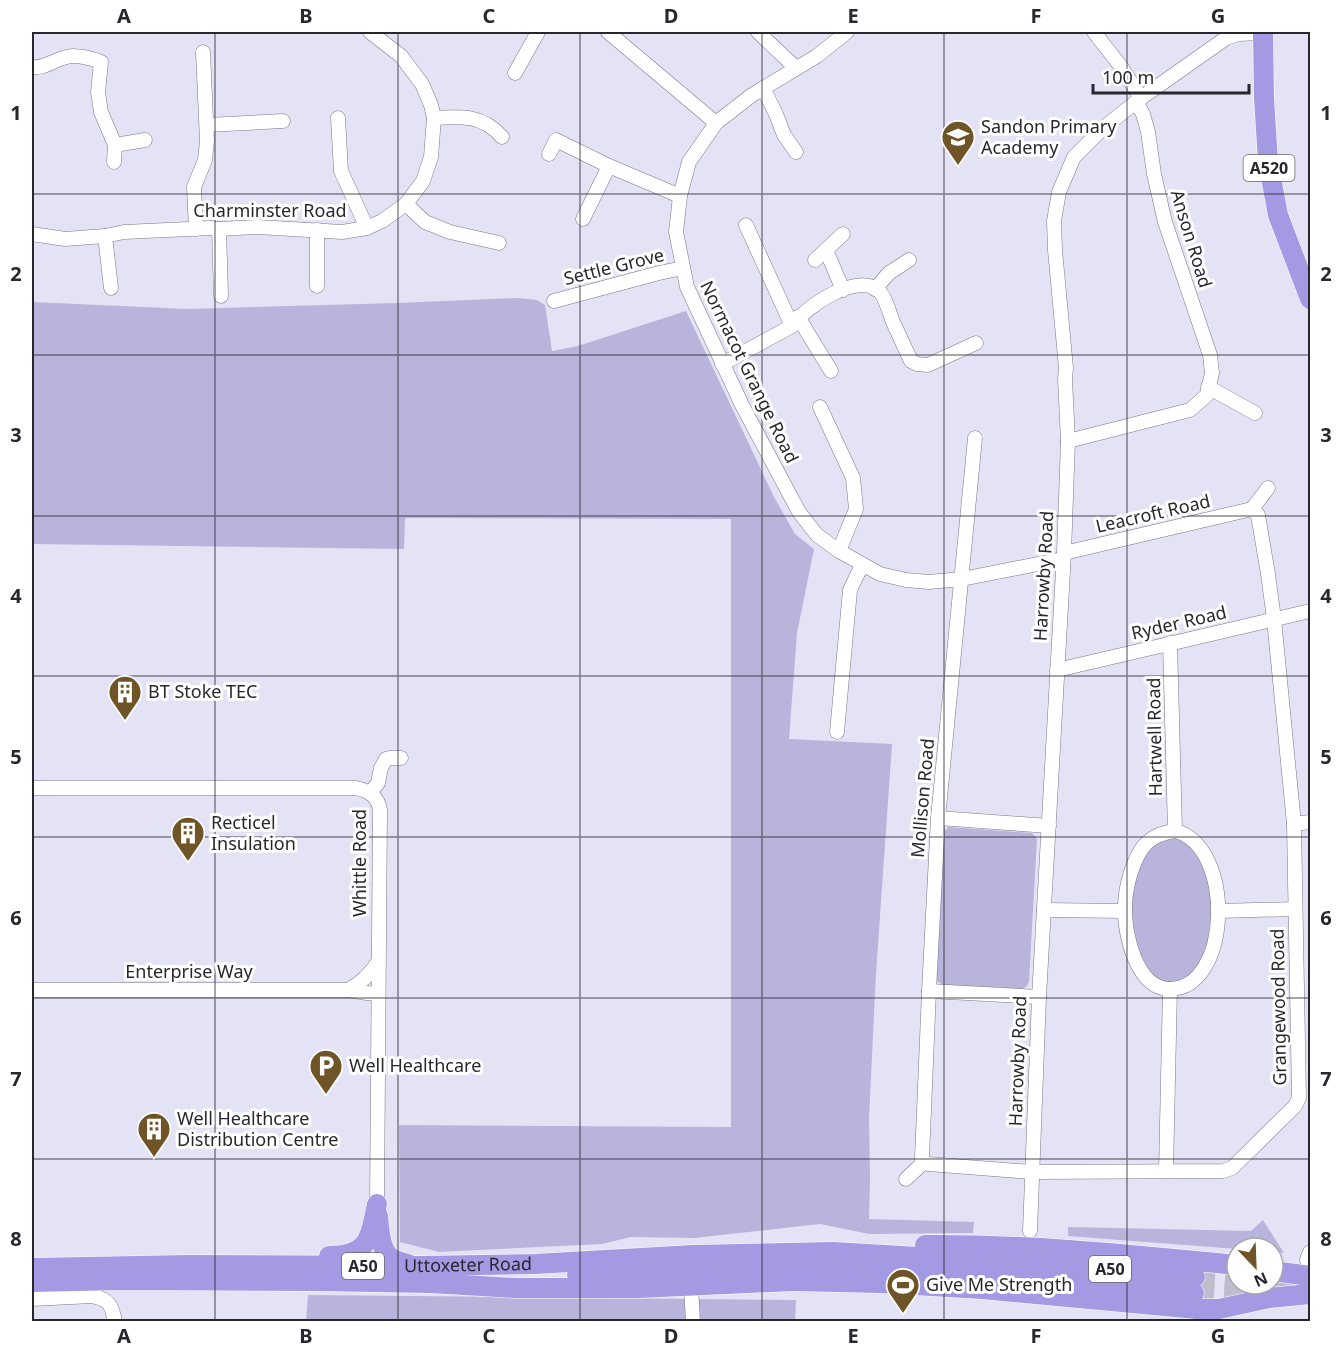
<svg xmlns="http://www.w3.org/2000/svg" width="1342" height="1353" font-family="'Noto Sans',sans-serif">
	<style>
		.green { fill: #b8b4dc }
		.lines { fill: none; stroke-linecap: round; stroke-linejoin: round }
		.highway-tunnel { stroke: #bebdcd; stroke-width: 20; stroke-dasharray: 20 10; stroke-linecap: butt }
		.minor-casing { stroke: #797788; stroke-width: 15 }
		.highway-casing { stroke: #fff; stroke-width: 21 }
		.minor { stroke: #fff; stroke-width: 14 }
		.highway { stroke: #a49ae3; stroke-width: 20 }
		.grid { fill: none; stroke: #28272e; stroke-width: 1.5; stroke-opacity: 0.55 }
		.labels { text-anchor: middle; stroke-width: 6; stroke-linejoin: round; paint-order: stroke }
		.shield { fill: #fff; stroke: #68686d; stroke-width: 1.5 }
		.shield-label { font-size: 16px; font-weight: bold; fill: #28272e }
		.poi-label { font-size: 18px; fill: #28272e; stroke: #fff; text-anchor: start }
		.street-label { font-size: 18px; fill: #28272e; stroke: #fff }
		.neatline { fill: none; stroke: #28272e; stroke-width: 2 }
		.grid-label { font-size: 20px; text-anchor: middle; font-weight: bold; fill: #28272e }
	</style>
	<rect width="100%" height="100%" fill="#e4e2f5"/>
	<!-- green -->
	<g class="green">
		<path d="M517,298L537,300L545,305L552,351L578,346L686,311L774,497L795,534L814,549L797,633L789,739L892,744L876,973L869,1118L870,1179L869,1219L974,1222L973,1233L869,1234L820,1224L712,1236L695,1238L631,1237L602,1244L439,1252L400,1242L399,1125L731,1127V519L405,518L404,549L32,544V302L188,309L397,303Z"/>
		<path d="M948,827L1032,833L1037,839L1029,981L1027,986L1021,990L944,986L935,980L943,834Z"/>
		<path d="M1182,837L1201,858L1213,900L1207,949L1191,978L1165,984L1149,974L1134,941L1130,901L1140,862L1154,843L1162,838Z"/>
		<path d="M1263,1220L1284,1253L1273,1252V1248H1237V1249L1068,1236V1227L1251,1231Z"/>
		<path d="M308,1295L796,1300L795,1322H306Z"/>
	</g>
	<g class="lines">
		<!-- highway-tunnel -->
		<g class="highway-tunnel">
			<path d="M1195,1277L1237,1280"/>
			<path d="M1273,1282L1310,1284"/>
			<path d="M1194,1293L1260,1297"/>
		</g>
		<defs>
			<g id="minor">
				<path d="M608,32L716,123"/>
				<path d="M758,32L796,68"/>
				<path d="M847,32L817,56L752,95L716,123L689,162L680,196L676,232L687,287L742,405L799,512L817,535L839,551L880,574L906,580L929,582L962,579L1063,559"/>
				<path d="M1094,32L1122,68L1141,98"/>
				<path d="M32,67C46,69 59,56 73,56C83,56 93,59 101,62L98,92L101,112L115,145L114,162"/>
				<path d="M515,73L538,32"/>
				<path d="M763,88L776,114L784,135L796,152"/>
				<path d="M338,118L341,171L367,228"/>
				<path d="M434,118C462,116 483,115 502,137"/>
				<path d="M207,125L283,121"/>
				<path d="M115,145L145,140"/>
				<path d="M549,154L556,140L609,166L680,196"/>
				<path d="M406,204L425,222L450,232L499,243"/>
				<path d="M583,219L609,166"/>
				<path d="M746,225L792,326"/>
				<path d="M196,229L194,187L205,160L207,141L203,52"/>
				<path d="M219,229L221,296"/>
				<path d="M317,230V286"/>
				<path d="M32,234L65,239L105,236L124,232L210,228L219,229L258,227L342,232L367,228L382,221L406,204L423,181L431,157L434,118L431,105L422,84L401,56L370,32"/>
				<path d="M105,236L111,288"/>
				<path d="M826,250L843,290"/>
				<path d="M815,260L843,234"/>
				<path d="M875,289L889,273L909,260"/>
				<path d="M554,301L659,273L683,268"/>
				<path d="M798,317L831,371"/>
				<path d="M722,364L792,326C805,307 859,270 880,292C886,298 890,315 893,322C899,335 905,348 911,361L917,364L928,365L976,343"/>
				<path d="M1208,387L1255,413"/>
				<path d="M820,407L853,478L856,509L839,551"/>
				<path d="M975,438L938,818L929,991L922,1158L924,1162L928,1164L1032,1172L1223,1171L1232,1168L1295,1106L1299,1098L1294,824L1274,619L1268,574L1258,515L1252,509L1064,553"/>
				<path d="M1068,441L1190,410L1207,395L1212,373L1210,355L1165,222L1154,174L1148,132L1143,114L1136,102"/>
				<path d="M1252,509L1268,488"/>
				<path d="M1170,643L1175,831"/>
				<path d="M1057,670L1310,611"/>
				<path d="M837,732L850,590L862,565"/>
				<path d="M32,788H356C369,791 378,796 380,810L377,1204"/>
				<path d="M370,793L378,783L381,768L386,759L390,758H401"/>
				<path d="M938,818L1049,826"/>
				<path d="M1294,824L1310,822"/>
				<path d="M1175,831C1235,845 1232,990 1169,989C1136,988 1124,933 1125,907C1125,889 1132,862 1143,847C1152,836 1162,833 1175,831Z"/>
				<path d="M1044,910L1125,911"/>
				<path d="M1219,911L1295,909"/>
				<path d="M32,990H348L367,993L378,994"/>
				<path d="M348,990C361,983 370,975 378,962"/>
				<path d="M929,991L1039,997"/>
				<path d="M1166,1171L1170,989"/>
				<path d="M906,1179L924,1162"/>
				<path d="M1030,1231L1039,997L1064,553L1068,441L1065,379L1066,368L1055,250L1054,221L1059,192L1074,157L1102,129L1141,98L1226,38L1238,34L1263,33"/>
				<path d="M1310,1252L1307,1260L1310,1270"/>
				<path d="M691,1285L693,1322"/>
				<path d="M32,1299L92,1296C109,1299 112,1305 115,1322"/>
			</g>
			<g id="highway">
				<path d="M1263,32L1264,98L1268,162L1278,215L1310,299"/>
				<path d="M378,1216C379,1227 380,1250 390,1257C395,1261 402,1262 408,1264"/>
				<path d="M925,1245C1030,1244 1133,1255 1237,1265"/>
				<path d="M329,1256C369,1256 370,1238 377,1204"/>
				<path id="s1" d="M32,1268L188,1265L421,1266L535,1264L693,1255L833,1252L1024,1263L1195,1277"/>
				<path d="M1273,1271L1310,1276"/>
				<path d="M577,1275L694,1269L829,1266L970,1273L1194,1293"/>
				<path d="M32,1282L122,1280L316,1281L430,1283L515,1288H639L794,1281L880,1283L982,1289L1197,1309H1219L1269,1298L1310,1294"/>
			</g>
		</defs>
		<!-- minor casing -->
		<use href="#minor" class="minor-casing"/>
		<!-- highway casing -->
		<use href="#highway" class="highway-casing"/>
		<!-- minor -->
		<use href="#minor" class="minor"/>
		<!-- highway -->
		<use href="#highway" class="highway"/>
	</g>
	<!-- grid -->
	<path class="grid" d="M215,32V1322M398,32V1322M580,32V1322M762,32V1322M944,32V1322M1127,32V1322M32,194H1310M32,355H1310M32,516H1310M32,676H1310M32,837H1310M32,998H1310M32,1159H1310"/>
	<!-- icons -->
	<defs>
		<symbol id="school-pin" viewBox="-11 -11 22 30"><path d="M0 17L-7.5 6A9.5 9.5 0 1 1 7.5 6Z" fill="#6e5426" stroke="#fff"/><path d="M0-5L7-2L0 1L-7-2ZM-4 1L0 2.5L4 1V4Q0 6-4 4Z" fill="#fff"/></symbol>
		<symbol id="building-pin" viewBox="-11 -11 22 30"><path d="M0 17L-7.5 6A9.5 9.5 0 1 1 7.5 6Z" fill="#6e5426" stroke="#fff"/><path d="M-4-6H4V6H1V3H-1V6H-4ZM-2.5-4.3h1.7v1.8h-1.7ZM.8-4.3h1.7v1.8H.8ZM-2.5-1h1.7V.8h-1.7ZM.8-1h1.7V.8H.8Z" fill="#fff"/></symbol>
		<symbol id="parking-pin" viewBox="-11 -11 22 30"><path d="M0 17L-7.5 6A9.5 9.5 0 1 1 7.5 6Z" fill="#6e5426" stroke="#fff"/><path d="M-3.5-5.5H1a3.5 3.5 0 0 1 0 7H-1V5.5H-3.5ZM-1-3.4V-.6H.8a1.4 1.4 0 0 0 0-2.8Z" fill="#fff"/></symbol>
		<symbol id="stadium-pin" viewBox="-11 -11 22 30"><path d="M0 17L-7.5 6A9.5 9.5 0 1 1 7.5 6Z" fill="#6e5426" stroke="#fff"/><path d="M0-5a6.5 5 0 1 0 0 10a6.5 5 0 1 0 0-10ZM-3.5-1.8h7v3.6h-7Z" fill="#fff"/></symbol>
	</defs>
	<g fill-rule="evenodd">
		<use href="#school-pin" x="939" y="118" width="38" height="52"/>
		<use href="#building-pin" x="106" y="673" width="38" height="52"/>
		<use href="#building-pin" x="169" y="814" width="38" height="52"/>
		<use href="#parking-pin" x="307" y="1047" width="38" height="52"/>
		<use href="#building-pin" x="135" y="1110" width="38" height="52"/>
		<use href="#stadium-pin" x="884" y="1266" width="38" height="52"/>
	</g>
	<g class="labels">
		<!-- shield labels -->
		<g class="shield">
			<rect x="1243.5" y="155" width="51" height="26" rx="4.5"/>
			<rect x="342" y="1253" width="42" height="26" rx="4.5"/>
			<rect x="1089" y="1256" width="42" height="26" rx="4.5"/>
		</g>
		<g class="shield-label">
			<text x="1269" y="174">A520</text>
			<text x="363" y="1272">A50</text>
			<text x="1110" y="1275">A50</text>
		</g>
		<!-- poi labels -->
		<g class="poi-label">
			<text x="981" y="133">Sandon Primary<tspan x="981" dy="21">Academy</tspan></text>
			<text x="148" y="698">BT Stoke TEC</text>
			<text x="211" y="829">Recticel<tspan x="211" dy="21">Insulation</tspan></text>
			<text x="349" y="1072">Well Healthcare</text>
			<text x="177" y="1125">Well Healthcare<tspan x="177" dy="21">Distribution Centre</tspan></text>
			<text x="926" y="1291">Give Me Strength</text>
		</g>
		<!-- street labels -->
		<g class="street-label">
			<text x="270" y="217">Charminster Road</text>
			<text transform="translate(1191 239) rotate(73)" y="6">Anson Road</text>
			<text transform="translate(614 267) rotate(-14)" y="6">Settle Grove</text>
			<text transform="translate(749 372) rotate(64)" y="6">Normacot Grange Road</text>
			<text transform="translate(1153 514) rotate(-13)" y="6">Leacroft Road</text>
			<text transform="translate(1044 576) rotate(-87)" y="6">Harrowby Road</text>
			<text transform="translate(1179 623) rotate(-13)" y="6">Ryder Road</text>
			<text transform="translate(1155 737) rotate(-91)" y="6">Hartwell Road</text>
			<text transform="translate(923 798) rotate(-85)" y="6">Mollison Road</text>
			<text transform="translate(360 863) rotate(-90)" y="6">Whittle Road</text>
			<text x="189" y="978">Enterprise Way</text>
			<text transform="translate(1279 1007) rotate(-91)" y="6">Grangewood Road</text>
			<text transform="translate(1018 1061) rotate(-88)" y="6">Harrowby Road</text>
			<text dy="6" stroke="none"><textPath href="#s1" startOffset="436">Uttoxeter Road</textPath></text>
		</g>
	</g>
	<!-- border -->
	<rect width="1342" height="1353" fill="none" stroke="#ffffff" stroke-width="66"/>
	<!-- north arrow -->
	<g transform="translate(1255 1266) rotate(157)"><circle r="28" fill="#ffffff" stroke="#a9a9ab" stroke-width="1.5"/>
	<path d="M0-4.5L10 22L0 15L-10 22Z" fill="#6e5426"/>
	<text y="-9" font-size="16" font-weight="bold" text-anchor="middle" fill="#28272e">N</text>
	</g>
	<!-- scale -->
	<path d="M1093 84v9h156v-9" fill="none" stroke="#28272e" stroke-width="3"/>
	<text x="1102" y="84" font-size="18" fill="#28272e" stroke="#ffffff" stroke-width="4.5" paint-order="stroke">100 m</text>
	<rect x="33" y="33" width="1276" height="1287" class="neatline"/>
	<g class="grid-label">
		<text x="124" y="23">A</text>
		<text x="306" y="23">B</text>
		<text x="489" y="23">C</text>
		<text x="671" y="23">D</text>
		<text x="853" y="23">E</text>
		<text x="1036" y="23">F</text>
		<text x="1218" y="23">G</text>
		<text x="16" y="120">1</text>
		<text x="1326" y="120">1</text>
		<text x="16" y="281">2</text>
		<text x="1326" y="281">2</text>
		<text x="16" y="442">3</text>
		<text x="1326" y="442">3</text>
		<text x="16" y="603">4</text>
		<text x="1326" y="603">4</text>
		<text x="16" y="764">5</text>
		<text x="1326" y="764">5</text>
		<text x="16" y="925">6</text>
		<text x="1326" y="925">6</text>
		<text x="16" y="1086">7</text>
		<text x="1326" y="1086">7</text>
		<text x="16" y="1246">8</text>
		<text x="1326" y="1246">8</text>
		<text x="124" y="1343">A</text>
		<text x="306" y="1343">B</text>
		<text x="489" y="1343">C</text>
		<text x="671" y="1343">D</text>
		<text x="853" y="1343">E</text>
		<text x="1036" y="1343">F</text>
		<text x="1218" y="1343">G</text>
	</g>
</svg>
